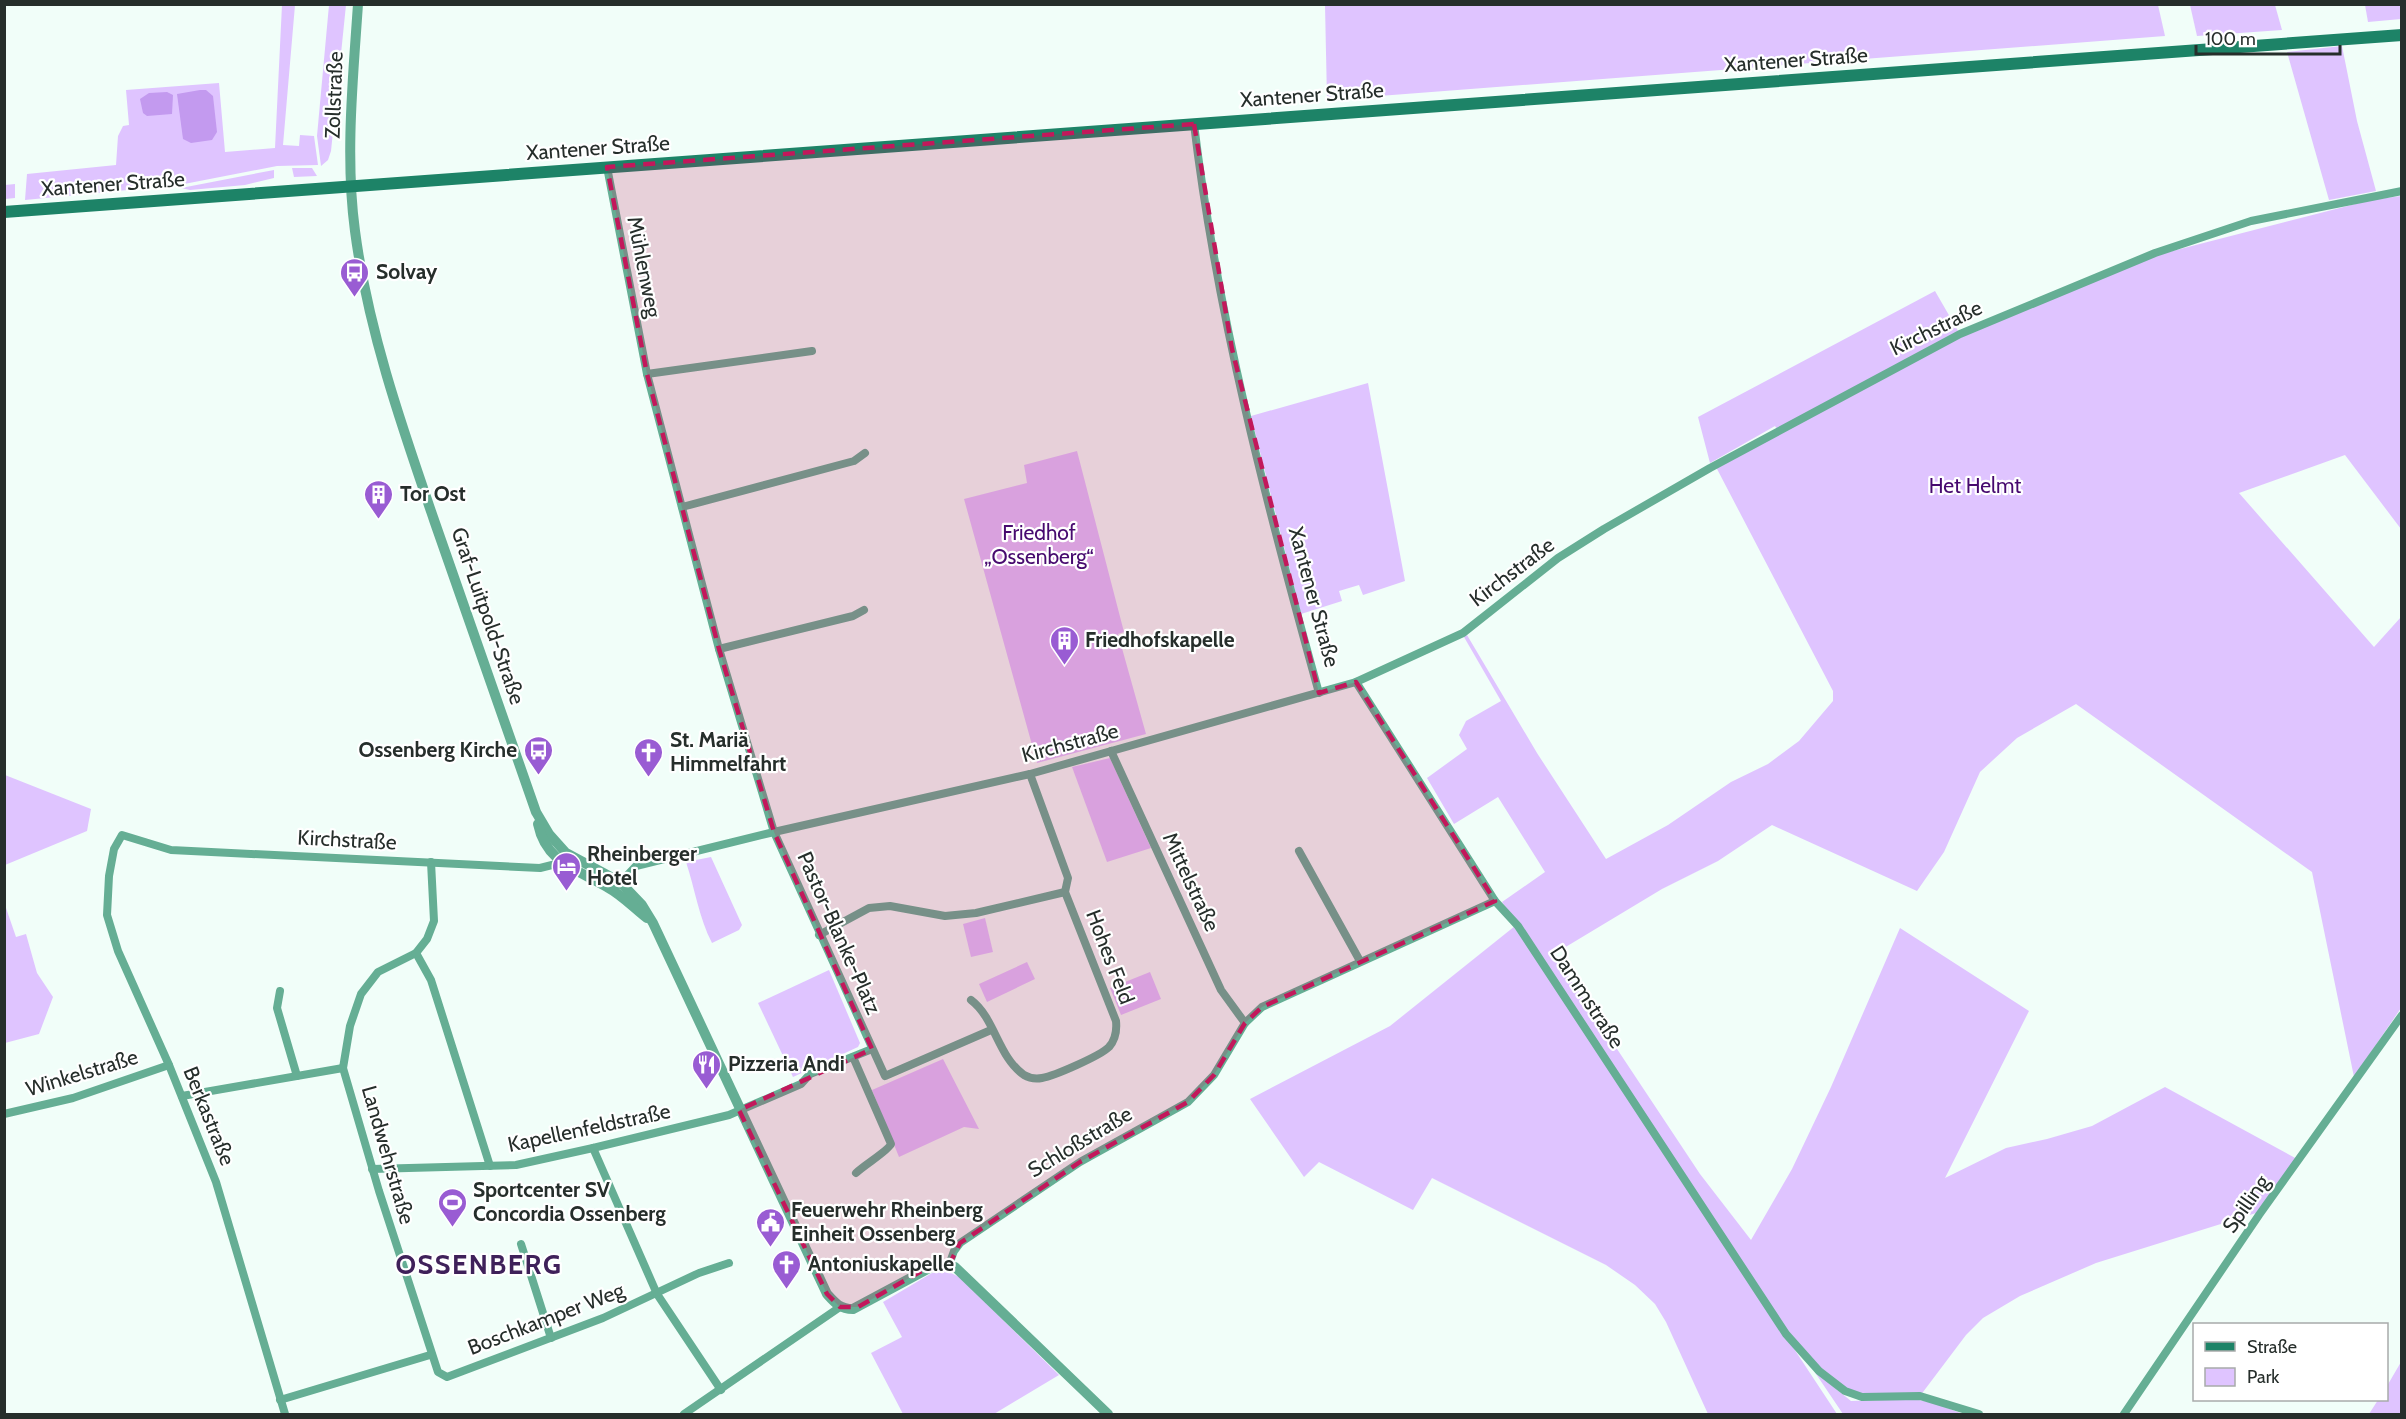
<svg xmlns="http://www.w3.org/2000/svg" width="2406" height="1419" font-family="Cabin,sans-serif">
	<style>
		.green { fill: #dfc4ff }
		.water { fill: #c39aef }
		.lines { fill: none; stroke-linecap: round; stroke-linejoin: round }
		.minor { stroke: #65ae94; stroke-width: 8 }
		.tertiary { stroke: #65ae94; stroke-width: 10 }
		.secondary { stroke: #1d8367; stroke-width: 12 }
		.marked { fill: #c2185b; fill-opacity: 0.2; stroke: #c2185b; stroke-width: 4.5; stroke-dasharray: 12 8; stroke-linejoin: round }
		.labels { text-anchor: middle; stroke-width: 4.5; stroke-linejoin: round; paint-order: stroke }
		.street-label { font-size: 21px; fill: #262e2b; stroke: #fff }
		.poi-label { font-size: 21px; font-weight: bold; fill: #262e2b; stroke: #fff; text-anchor: start }
		.park-label { font-size: 21px; fill: #470a6f; stroke: #fff }
		.district-label { font-size: 27px; font-weight: bold; letter-spacing: 1.5px; fill: #3f215a; stroke: #fff }
	</style>
	<rect width="100%" height="100%" fill="#f1fef9"/>
	<!-- green -->
	<g class="green">
		<path d="M282,5H295L283,145L299,146L300,135L314,136L318,165L277,166L179,185L25,200L27,174L116,165L118,136L123,126L129,125L126,90L219,83L225,152L275,148Z"/>
		<path d="M329,5H346L331,151L328,160L321,166L317,136Z"/>
		<path d="M2158,5L2165,36L1327,100L1325,5Z"/>
		<path d="M2190,5H2275L2282,30L2197,36Z"/>
		<path d="M2365,5H2401V19L2368,22Z"/>
		<path d="M2342,46L2357,121L2376,191L2329,200L2287,52Z"/>
		<path d="M292,168H312L317,176L294,177Z"/>
		<path d="M274,170V178L245,185L190,190L181,188Z"/>
		<path d="M15,184V198L5,199V185Z"/>
		<path d="M2401,196V529L2345,455L2239,493L2374,647L2401,617V1008L2354,1077L2312,872L2076,704L2017,738L1980,772L1944,852L1917,891L1772,825L1718,861L1662,889L1554,954L1700,1174L1751,1240L1792,1169L1831,1087L1900,928L2029,1011L1945,1178L2006,1148L2047,1139L2092,1126L2165,1087L2299,1160L2256,1213L2096,1263L2020,1296L1983,1318L1966,1335L1920,1396L1862,1397L1845,1391L1786,1334L1502,902L1545,872L1498,797L1454,824L1427,778L1467,749L1459,735L1466,721L1501,701L1464,637L1467,635L1537,753L1606,859L1668,825L1731,782L1768,764L1799,741L1833,701V691L1716,467L1779,432L1775,426L1710,463L1698,417L1935,291L1961,336L2157,255L2371,200Z"/>
		<path d="M1368,383L1405,581L1363,595L1359,585L1339,591L1342,601L1301,614L1251,416Z"/>
		<path d="M1077,451L1124,632L1118,634L1146,734L1037,763L964,499L1027,483L1024,465Z"/>
		<path d="M1110,758L1151,848L1107,862L1072,767Z"/>
		<path d="M5,775L91,809L87,831L5,865Z"/>
		<path d="M711,857L742,925L739,930L712,943C699,918 695,889 686,862Z"/>
		<path d="M5,905L16,937L26,934L37,973L53,997L39,1034L5,1043Z"/>
		<path d="M985,918L993,952L971,957L963,924Z"/>
		<path d="M1515,926L1837,1414H1708L1666,1322L1655,1304L1635,1285L1606,1265L1432,1178L1413,1210L1319,1162L1304,1177L1250,1099L1390,1026Z"/>
		<path d="M1027,962L1035,979L987,1002L979,984Z"/>
		<path d="M829,970L860,1043L858,1047L793,1077L758,1003Z"/>
		<path d="M1150,972L1161,999L1121,1015L1110,988Z"/>
		<path d="M943,1059L979,1129L964,1127L899,1157L872,1090Z"/>
		<path d="M945,1270L959,1277L1059,1375L994,1414H903L871,1353L902,1337L883,1302L932,1273Z"/>
		<path d="M2401,1362V1414H2369L2378,1400H2386L2387,1386Z"/>
		<path d="M1814,1371L1851,1401L1914,1399L1934,1403L1963,1414H1843Z"/>
	</g>
	<!-- water -->
	<g class="water">
		<path d="M200,90H206L213,96L217,132L212,140L191,143L183,139L177,94Z"/>
		<path d="M149,93L167,92L173,95L172,114L147,116L143,113L140,99Z"/>
	</g>
	<g class="lines">
		<!-- minor -->
		<g class="minor">
			<path d="M1194,124C1217,316 1267,506 1319,693"/>
			<path d="M607,167L647,374L719,649L774,832L885,1076L991,1030"/>
			<path d="M647,374L812,351"/>
			<path d="M682,507L854,461L865,453"/>
			<path d="M719,649L853,616L864,610"/>
			<path d="M1356,682L1495,901L1518,926L1786,1334L1819,1371L1845,1391L1862,1397L1920,1396L1979,1414"/>
			<path d="M1111,751L1221,990L1245,1023"/>
			<path d="M1299,851L1360,961"/>
			<path d="M431,862L434,921L427,939L416,953L378,972L361,994L350,1026L343,1068L379,1191L438,1372L447,1377L603,1318L699,1273L729,1263"/>
			<path d="M618,885L636,866L774,832L1030,774L1356,682L1463,633L1558,558L1604,529L1710,468L1960,334L2155,253L2251,221L2402,191"/>
			<path d="M819,935L869,908L890,906L945,916L976,913L1065,892"/>
			<path d="M416,953L431,980L490,1166"/>
			<path d="M280,991L277,1008L297,1076"/>
			<path d="M971,1000C995,1018 998,1057 1024,1075C1029,1078 1036,1079 1042,1078C1054,1076 1100,1056 1109,1047C1116,1039 1117,1031 1116,1021L1065,892L1068,878L1030,774"/>
			<path d="M853,1057L891,1144C888,1151 864,1165 856,1173"/>
			<path d="M182,1096L343,1068"/>
			<path d="M4,1114L73,1098L169,1065"/>
			<path d="M593,1148L657,1294L721,1390"/>
			<path d="M372,1169L516,1165L593,1148L729,1115L801,1084L810,1074L872,1049"/>
			<path d="M521,1244L551,1338"/>
			<path d="M949,1265L954,1251L960,1243L1080,1162L1188,1102L1214,1075L1245,1023L1262,1007L1495,901"/>
			<path d="M280,1400L430,1355"/>
			<path d="M285,1414L216,1182L169,1065L118,951L107,915L109,876L114,849L122,835L171,850L540,868L560,863L563,859"/>
			<path d="M684,1414L840,1307"/>
			<path d="M2124,1414L2259,1215L2402,1015"/>
		</g>
		<!-- tertiary -->
		<g class="tertiary">
			<path d="M358,4C353,79 345,157 355,231C368,330 402,427 434,520C468,618 503,715 536,812L549,834L566,853L620,882L642,905L653,923L827,1294C835,1303 840,1309 853,1309L935,1265L955,1267L1108,1414"/>
			<path d="M538,824C546,863 577,869 607,887C622,895 634,908 647,918"/>
		</g>
		<!-- secondary -->
		<path class="secondary" d="M4,212L2402,35"/>
	</g>
	<!-- marked area -->
	<path class="marked" d="M1194,124L1232,349L1319,693L1356,682L1495,901L1262,1007L1245,1023L1214,1075L1188,1102L1080,1162L960,1243L949,1265L927,1268L858,1307H840L827,1294L739,1110L872,1049L774,832L719,649L647,374L607,167Z"/>
	<!-- icons -->
	<defs>
		<symbol id="bus-pin" viewBox="-11 -11 22 30"><path d="M0 17L-7.5 6A9.5 9.5 0 1 1 7.5 6Z" fill="#995cd3" stroke="#fff"/><path d="M-5-6H5V4H4V6H2V4H-2V6H-4V4H-5ZM-3.5-4V0h7V-4ZM-3.5 1.2v1.5H-2V1.2ZM2 1.2v1.5H3.5V1.2Z" fill="#fff"/></symbol>
		<symbol id="building-pin" viewBox="-11 -11 22 30"><path d="M0 17L-7.5 6A9.5 9.5 0 1 1 7.5 6Z" fill="#995cd3" stroke="#fff"/><path d="M-4-6H4V6H1V3H-1V6H-4ZM-2.5-4.3h1.7v1.8h-1.7ZM.8-4.3h1.7v1.8H.8ZM-2.5-1h1.7V.8h-1.7ZM.8-1h1.7V.8H.8Z" fill="#fff"/></symbol>
		<symbol id="church-pin" viewBox="-11 -11 22 30"><path d="M0 17L-7.5 6A9.5 9.5 0 1 1 7.5 6Z" fill="#995cd3" stroke="#fff"/><path d="M-1.2-6h2.4v3.5h3.3v2.4h-3.3V6h-2.4V-.1h-3.3v-2.4h3.3Z" fill="#fff"/></symbol>
		<symbol id="hotel-pin" viewBox="-11 -11 22 30"><path d="M0 17L-7.5 6A9.5 9.5 0 1 1 7.5 6Z" fill="#995cd3" stroke="#fff"/><path d="M-6-4.5h1.5V1H6V5H4.5V3h-9V5H-6ZM-4 0a1.8 1.8 0 1 1 3.6 0ZM.5 0V-2.5h3Q6-2.5 6 0Z" fill="#fff"/></symbol>
		<symbol id="restaurant-pin" viewBox="-11 -11 22 30"><path d="M0 17L-7.5 6A9.5 9.5 0 1 1 7.5 6Z" fill="#995cd3" stroke="#fff"/><path d="M-5-6h1v4h1v-4h1v4h1v-4h1v5L-1.5 .5V6h-2V.5L-5-1ZM5-6V6H3V1.5H1.5Q1.5-4 5-6Z" fill="#fff"/></symbol>
		<symbol id="stadium-pin" viewBox="-11 -11 22 30"><path d="M0 17L-7.5 6A9.5 9.5 0 1 1 7.5 6Z" fill="#995cd3" stroke="#fff"/><path d="M0-5a6.5 5 0 1 0 0 10a6.5 5 0 1 0 0-10ZM-3.5-1.8h7v3.6h-7Z" fill="#fff"/></symbol>
		<symbol id="civic-pin" viewBox="-11 -11 22 30"><path d="M0 17L-7.5 6A9.5 9.5 0 1 1 7.5 6Z" fill="#995cd3" stroke="#fff"/><path d="M-.6-6.5H3V-4.5H.6V-3L4-1V1h2V6H-6V1h2V-1L-.6-3ZM-1.2 2.5V6h2.4V2.5Z" fill="#fff"/></symbol>
	</defs>
	<g fill-rule="evenodd">
		<use href="#bus-pin" x="338" y="256" width="33" height="45"/>
		<use href="#building-pin" x="362" y="478" width="33" height="45"/>
		<use href="#building-pin" x="1048" y="624" width="33" height="45"/>
		<use href="#bus-pin" x="522" y="734" width="33" height="45"/>
		<use href="#church-pin" x="632" y="736" width="33" height="45"/>
		<use href="#hotel-pin" x="550" y="850" width="33" height="45"/>
		<use href="#restaurant-pin" x="690" y="1048" width="33" height="45"/>
		<use href="#stadium-pin" x="436" y="1186" width="33" height="45"/>
		<use href="#civic-pin" x="754" y="1206" width="33" height="45"/>
		<use href="#church-pin" x="770" y="1248" width="33" height="45"/>
	</g>
	<g class="labels">
		<!-- street labels -->
		<g class="street-label">
			<text transform="translate(1796 60) rotate(-4)" y="7">Xantener Straße</text>
			<text transform="translate(334 95) rotate(-88)" y="7">Zollstraße</text>
			<text transform="translate(1312 95) rotate(-4)" y="7">Xantener Straße</text>
			<text transform="translate(598 148) rotate(-4)" y="7">Xantener Straße</text>
			<text transform="translate(113 184) rotate(-4)" y="7">Xantener Straße</text>
			<text transform="translate(644 267) rotate(79)" y="7">Mühlenweg</text>
			<text transform="translate(1936 328) rotate(-26)" y="7">Kirchstraße</text>
			<text transform="translate(1512 572) rotate(-37)" y="7">Kirchstraße</text>
			<text transform="translate(1314 597) rotate(75)" y="7">Xantener Straße</text>
			<text transform="translate(488 616) rotate(71)" y="7">Graf-Luitpold-Straße</text>
			<text transform="translate(1070 743) rotate(-15)" y="7">Kirchstraße</text>
			<text transform="translate(347 840) rotate(3)" y="7">Kirchstraße</text>
			<text transform="translate(1191 882) rotate(65)" y="7">Mittelstraße</text>
			<text transform="translate(839 933) rotate(66)" y="7">Pastor-Blanke-Platz</text>
			<text transform="translate(1110 957) rotate(69)" y="7">Hohes Feld</text>
			<text transform="translate(1587 997) rotate(57)" y="7">Dammstraße</text>
			<text transform="translate(82 1073) rotate(-17)" y="7">Winkelstraße</text>
			<text transform="translate(209 1116) rotate(68)" y="7">Berkastraße</text>
			<text transform="translate(589 1128) rotate(-12)" y="7">Kapellenfeldstraße</text>
			<text transform="translate(1080 1142) rotate(-31)" y="7">Schloßstraße</text>
			<text transform="translate(388 1155) rotate(74)" y="7">Landwehrstraße</text>
			<text transform="translate(2246 1204) rotate(-55)" y="7">Spilling</text>
			<text transform="translate(546 1319) rotate(-21)" y="7">Boschkamper Weg</text>
		</g>
		<!-- poi labels -->
		<g class="poi-label">
			<text x="376" y="279">Solvay</text>
			<text x="400" y="501">Tor Ost</text>
			<text x="1085" y="647">Friedhofskapelle</text>
			<text x="670" y="747">St. Mariä<tspan x="670" dy="24">Himmelfahrt</tspan></text>
			<text x="517" y="757" text-anchor="end">Ossenberg Kirche</text>
			<text x="587" y="861">Rheinberger<tspan x="587" dy="24">Hotel</tspan></text>
			<text x="728" y="1071">Pizzeria Andi</text>
			<text x="473" y="1197">Sportcenter SV<tspan x="473" dy="24">Concordia Ossenberg</tspan></text>
			<text x="791" y="1217">Feuerwehr Rheinberg<tspan x="791" dy="24">Einheit Ossenberg</tspan></text>
			<text x="808" y="1271">Antoniuskapelle</text>
		</g>
		<!-- park labels -->
		<g class="park-label">
			<text x="1975" y="493">Het Helmt</text>
			<text x="1039" y="540">Friedhof<tspan x="1039" dy="24">„Ossenberg“</tspan></text>
		</g>
		<!-- district labels -->
		<g class="district-label">
			<text x="479" y="1274">OSSENBERG</text>
		</g>
	</g>
	<!-- border -->
	<rect width="2406" height="1419" fill="none" stroke="#262e2b" stroke-width="12"/>
	<!-- legend -->
	<rect x="2193" y="1323" width="195" height="78" fill="#ffffff" stroke="#a8abaa" stroke-width="1.5"/>
	<rect x="2205" y="1342" width="30" height="9" fill="#1d8367" stroke="#a8abaa" stroke-width="1.5"/>
	<text x="2247" y="1353" font-size="18" fill="#262e2b">Straße</text>
	<rect x="2205" y="1368" width="30" height="18" fill="#dfc4ff" stroke="#a8abaa" stroke-width="1.5"/>
	<text x="2247" y="1383" font-size="18" fill="#262e2b">Park</text>
	<!-- scale -->
	<path d="M2196 45v9h144v-9" fill="none" stroke="#262e2b" stroke-width="3"/>
	<text x="2205" y="45" font-size="18" fill="#262e2b" stroke="#ffffff" stroke-width="4.5" paint-order="stroke">100 m</text>
</svg>
